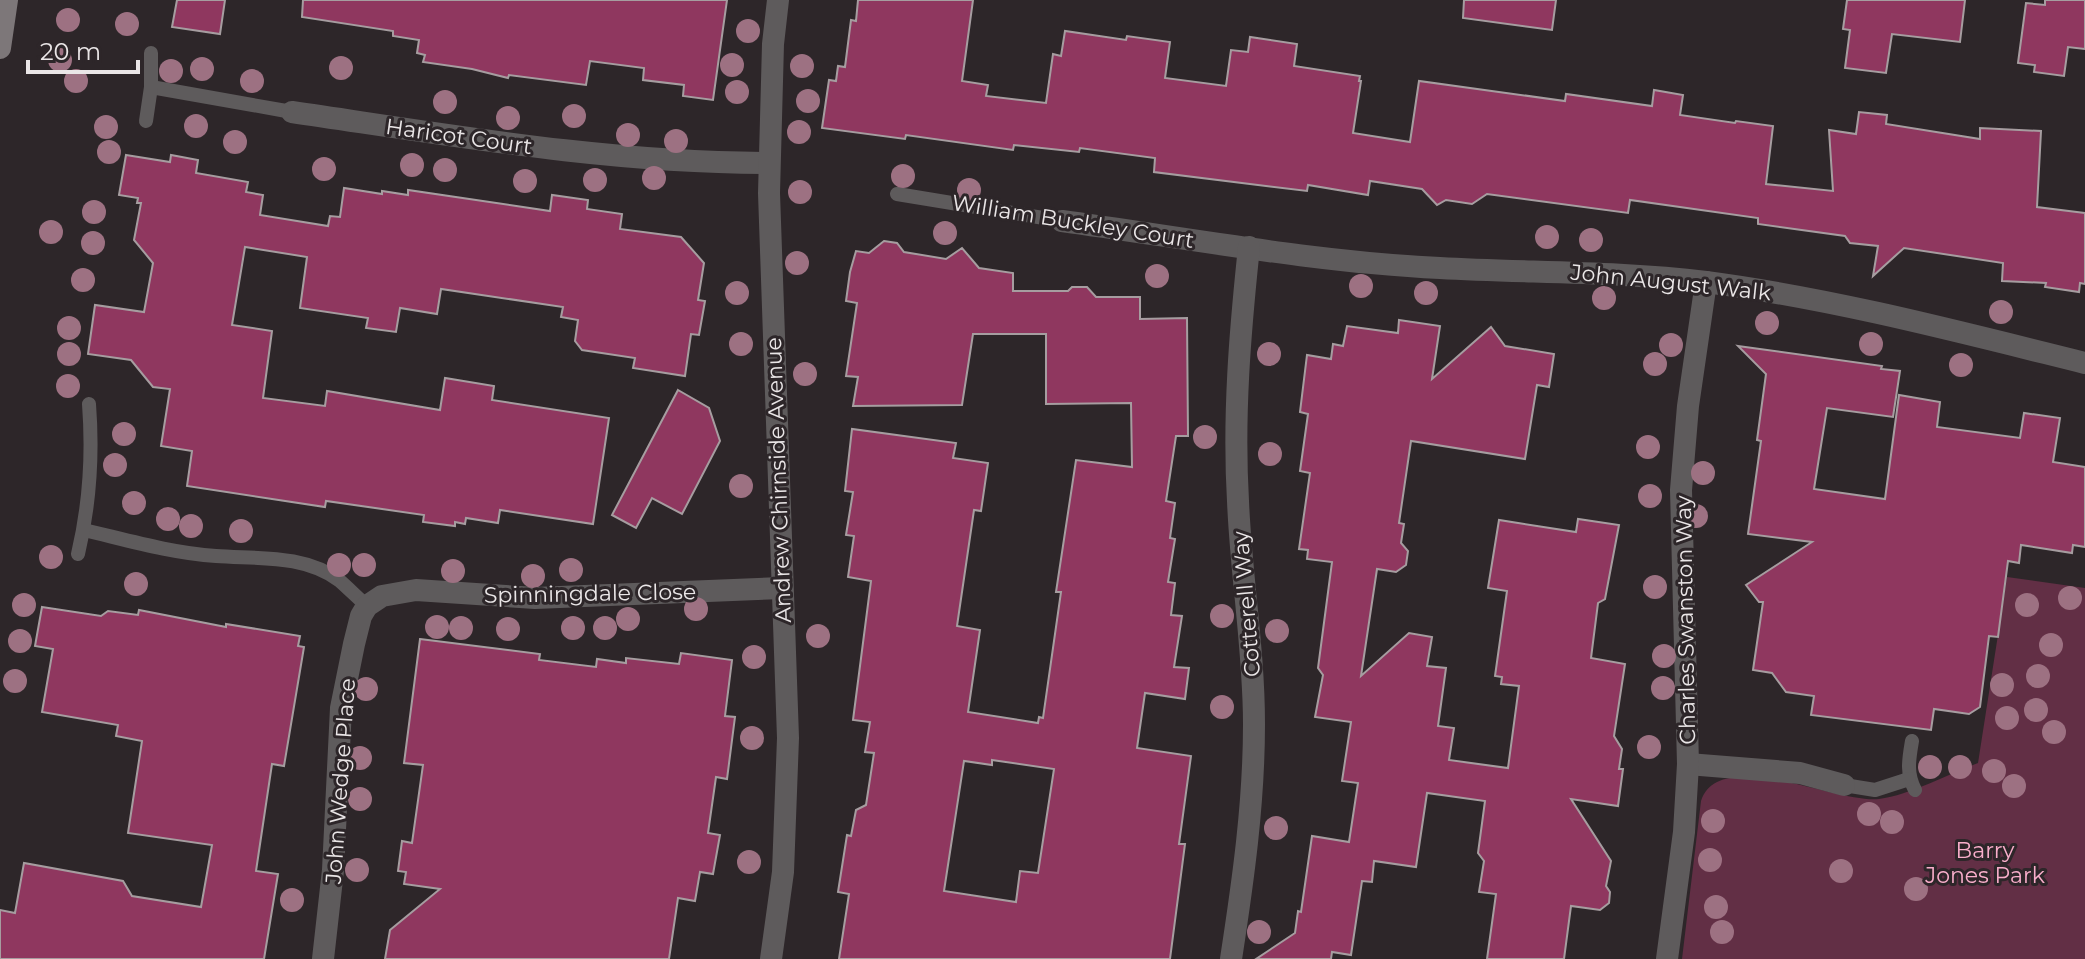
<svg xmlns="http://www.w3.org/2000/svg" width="2085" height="959" font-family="Montserrat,sans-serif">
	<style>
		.green { fill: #622f45 }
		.building { fill: #8f375f; stroke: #a69da0; stroke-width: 2; fill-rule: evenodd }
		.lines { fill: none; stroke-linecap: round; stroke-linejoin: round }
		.service { stroke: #5e5b5c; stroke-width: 14 }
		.minor { stroke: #5e5b5c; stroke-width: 22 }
		.secondary { stroke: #7d7779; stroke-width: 22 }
		.tree { fill: #9d7182 }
		.labels { text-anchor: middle; stroke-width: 6; stroke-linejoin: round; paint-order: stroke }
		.street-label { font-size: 22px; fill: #eae6e7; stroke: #2d2629 }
		.park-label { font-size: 22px; fill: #f9aecb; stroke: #2d2629 }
	</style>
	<rect width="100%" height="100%" fill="#2d2629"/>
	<!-- green -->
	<path class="green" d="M2007,577L2085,588V959H1682L1701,801C1719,745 1838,804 1879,799C1910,795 1948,774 1978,763Z"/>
	<!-- building -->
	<g class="building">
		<path d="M177,0H225L220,34L172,27Z"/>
		<path d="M303,0H727L713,100L683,96L684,85L643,80L644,68L590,61L586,85L509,75L508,78L472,69L423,62L425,55L417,53L419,40L393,36V31L302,17Z"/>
		<path d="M858,0H973L962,81L988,85L986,96L1046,103L1053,54L1061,56L1065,31L1126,40L1127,36L1170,42L1165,78L1226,86L1231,50L1248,52L1250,37L1297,44L1294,66L1360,76L1359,81H1361L1353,133L1410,142L1419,81L1565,101L1566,94L1652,106L1654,90L1683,95L1680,115L1735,123L1736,121L1773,126L1766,184L1833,191L1829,130L1856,134L1859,112L1887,115L1886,124L1980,139V128L2041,131L2037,207L2085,213V284L2080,283L2079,292L2045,287L2046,283L2002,281L2003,263L1904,248L1873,276L1878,246L1850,243L1845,236L1758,224V218L1630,200L1628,213L1487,194L1472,204L1446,200L1437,205L1422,189L1370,181L1368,195L1308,185L1307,191L1154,172L1155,158L1080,148L1079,152L1014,145L1013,150L906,135L905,139L822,128L829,80L836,81L838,66L845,67L851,20L856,21Z"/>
		<path d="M1464,0H1556L1552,30L1463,18Z"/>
		<path d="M1847,0H1965L1960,42L1892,34L1886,73L1845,68L1850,30L1843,29Z"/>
		<path d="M2045,0H2085V49L2068,47L2064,76L2034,72L2035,65L2018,63L2026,3L2045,5Z"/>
		<path d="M126,155L170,162L171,155L198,160L196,173L248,182L246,192L263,195L260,215L328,226L330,216L340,217L344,188L382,194V191L408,195V190L550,211L552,195L588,200L587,209L622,214L620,229L681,237L704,263L698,300L705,301L699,335L691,334L685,376L633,368L635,358L582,350L575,341L578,320L561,317L563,307L441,289L437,314L400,308L396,332L366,328L368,318L300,308L307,257L245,247L232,325L272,331L263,398L325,406L327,391L440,410L445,378L494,386L492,400L609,418L593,524L500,510L498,523L466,518L465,524L455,522V526L423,522L424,515L326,501L325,507L187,486L192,451L161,446L170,389L153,387L131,360L88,354L95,305L144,312L153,263L134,240L141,203H137L138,198L119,195Z"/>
		<path d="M884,241L897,243L904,252L946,259L962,248L979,268L1013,273V291H1068L1072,287H1087L1096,297H1140V319L1187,318L1188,436H1176L1166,501L1175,503L1170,538L1175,539L1168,582L1175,583L1171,615L1182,616L1174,667L1189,668L1185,699L1145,693L1137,748L1191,756L1179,844H1185L1170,959H839L849,894L838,892L847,835L851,836L856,810L866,805L874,753L865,752L870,722L853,720L871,581L848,577L854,536L846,535L853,492L845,491L852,429L956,443L953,458L988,463L981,511L974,510L957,626L980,630L968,712L1038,723L1039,717L1043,718L1061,592H1056L1076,460L1132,467L1131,403L1046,404V334H973L962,405L853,406L858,377L846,376L857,303L846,301L850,272L856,251L869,253ZM992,760L1054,769L1038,873L1020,871L1016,902L944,891L964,761L992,765Z"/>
		<path d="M1399,320L1440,326L1432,379L1491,327L1505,346L1554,354L1549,387L1537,385L1525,459L1411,441L1399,523L1404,524L1401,543L1408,551L1406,565L1396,572L1377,569L1361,676L1409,633L1432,637L1427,666L1446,668L1438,726L1454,728L1449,760L1508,768L1519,686L1501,684L1502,677L1495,676L1507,591L1488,588L1499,520L1576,532L1578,519L1619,525L1605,599L1598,603L1591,658L1625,664L1614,736L1622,749L1619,769H1623L1618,806L1571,799L1611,861L1606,886L1610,892L1609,903L1600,910L1571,906L1564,959H1487L1496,894L1479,892L1484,861L1478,853L1485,801L1427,793L1416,867L1374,861L1372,882L1362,881L1351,955L1332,952L1331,959H1256L1295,933L1298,911L1301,912L1312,836L1349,842L1358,783L1342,781L1351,722L1315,717L1323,675L1318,668L1332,562L1307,559L1308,550L1299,549L1310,473L1300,471L1308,414L1300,412L1307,355L1331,359L1333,344L1343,346L1347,326L1398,333Z"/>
		<path d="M1738,346L1882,366L1881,369L1900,371L1893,417L1827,408L1814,489L1885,499L1899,395L1940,402L1937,427L2020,438L2024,413L2060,418L2053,462L2085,467V547L2073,545L2072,553L2021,545L2019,563L2008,561L1998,637L1989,636L1980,707L1969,714L1934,709L1931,730L1811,715L1814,696L1786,692L1772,673L1753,670L1763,602H1759L1746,585L1812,542L1748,534L1761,441L1757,440L1766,374Z"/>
		<path d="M678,390L709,408L720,441L682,514L652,498L636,528L612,515Z"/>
		<path d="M42,607L101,616L108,611L138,615L139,610L226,627V624L300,636L298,646L304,647L284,766L272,764L256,871L278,874L264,959H0V910L15,913L24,863L123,881L132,896L201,907L212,845L128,833L142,741L116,736L118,725L42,712L53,649L35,646Z"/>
		<path d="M420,639L540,654L539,660L596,667L597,659L626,663V658L679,664L681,653L732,660L725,716L735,717L727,779L716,777L708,833L720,835L713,874L700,872L695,901L678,898L669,959H385L390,930L440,889L404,884L406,872L398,871L402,841L412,843L423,765L404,763Z"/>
	</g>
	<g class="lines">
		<!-- service -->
		<g class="service">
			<path d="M151,87L292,112"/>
			<path d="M146,121L151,87V53"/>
			<path d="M897,194L1062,221"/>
			<path d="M84,530C127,540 171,553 216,556C257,559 305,554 340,581C349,589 358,598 367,606"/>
			<path d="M78,554C90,503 93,456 89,404"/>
			<path d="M1912,741C1909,759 1906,773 1915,790"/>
			<path d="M1844,785L1875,790L1909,779"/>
		</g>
		<!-- minor -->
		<g class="minor">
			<path d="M292,112C450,135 609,163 769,163"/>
			<path d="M1062,221C1186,238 1315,262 1440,268C1529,273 1618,271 1706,282C1835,299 1960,332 2085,363"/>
			<path d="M1688,764L1800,773L1844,785"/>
			<path d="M323,959L333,870L341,708L354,644L361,616L367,606L382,596L416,590L535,598L782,588"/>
			<path d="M771,959L783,872L788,738L769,193L773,44L778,0"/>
			<path d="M1231,959C1243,881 1254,804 1254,724C1254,649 1241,576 1238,501C1233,416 1240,332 1249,247"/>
			<path d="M1667,959L1684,832L1688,764L1681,490L1688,406L1706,282"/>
		</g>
		<!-- secondary -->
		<path class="secondary" d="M0,48L7,0"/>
	</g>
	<!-- trees -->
	<g class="tree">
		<circle cx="68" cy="20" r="12"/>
		<circle cx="127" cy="24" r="12"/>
		<circle cx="748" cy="31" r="12"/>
		<circle cx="60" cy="60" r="12"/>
		<circle cx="732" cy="65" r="12"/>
		<circle cx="802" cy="66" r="12"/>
		<circle cx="341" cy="68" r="12"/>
		<circle cx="202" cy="69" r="12"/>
		<circle cx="171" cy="71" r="12"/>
		<circle cx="76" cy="81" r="12"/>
		<circle cx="252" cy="81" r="12"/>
		<circle cx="737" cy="92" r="12"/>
		<circle cx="808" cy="101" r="12"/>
		<circle cx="445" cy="102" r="12"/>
		<circle cx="574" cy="116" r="12"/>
		<circle cx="508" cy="118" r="12"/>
		<circle cx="196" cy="126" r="12"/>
		<circle cx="106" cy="127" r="12"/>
		<circle cx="799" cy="132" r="12"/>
		<circle cx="628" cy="135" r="12"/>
		<circle cx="676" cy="141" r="12"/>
		<circle cx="235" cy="142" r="12"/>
		<circle cx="109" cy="152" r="12"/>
		<circle cx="412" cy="165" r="12"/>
		<circle cx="324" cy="169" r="12"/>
		<circle cx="445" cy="170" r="12"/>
		<circle cx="903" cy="176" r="12"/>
		<circle cx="654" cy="178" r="12"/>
		<circle cx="595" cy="180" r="12"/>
		<circle cx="525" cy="181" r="12"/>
		<circle cx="969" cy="190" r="12"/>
		<circle cx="800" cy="192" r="12"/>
		<circle cx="94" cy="212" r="12"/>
		<circle cx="51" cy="232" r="12"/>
		<circle cx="945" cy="233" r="12"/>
		<circle cx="1547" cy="237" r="12"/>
		<circle cx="1591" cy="240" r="12"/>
		<circle cx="93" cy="243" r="12"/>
		<circle cx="797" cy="263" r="12"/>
		<circle cx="1157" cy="276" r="12"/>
		<circle cx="83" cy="280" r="12"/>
		<circle cx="1361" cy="286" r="12"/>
		<circle cx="737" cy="293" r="12"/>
		<circle cx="1426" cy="293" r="12"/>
		<circle cx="1604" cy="298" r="12"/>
		<circle cx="2001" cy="312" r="12"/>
		<circle cx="1767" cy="323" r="12"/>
		<circle cx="69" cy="328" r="12"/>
		<circle cx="741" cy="344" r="12"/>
		<circle cx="1871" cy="344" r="12"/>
		<circle cx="1671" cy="345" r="12"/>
		<circle cx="69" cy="354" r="12"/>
		<circle cx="1269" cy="354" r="12"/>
		<circle cx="1655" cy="364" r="12"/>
		<circle cx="1961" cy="365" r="12"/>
		<circle cx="805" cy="374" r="12"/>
		<circle cx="68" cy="386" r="12"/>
		<circle cx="124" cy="434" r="12"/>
		<circle cx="1205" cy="437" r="12"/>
		<circle cx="1648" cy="447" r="12"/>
		<circle cx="1270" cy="454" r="12"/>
		<circle cx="115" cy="465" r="12"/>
		<circle cx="1703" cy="473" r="12"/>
		<circle cx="741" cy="486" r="12"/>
		<circle cx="1650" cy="496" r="12"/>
		<circle cx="134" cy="503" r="12"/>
		<circle cx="1696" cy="516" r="12"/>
		<circle cx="168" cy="519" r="12"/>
		<circle cx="191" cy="526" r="12"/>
		<circle cx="241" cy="531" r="12"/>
		<circle cx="51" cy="557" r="12"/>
		<circle cx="339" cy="565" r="12"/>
		<circle cx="364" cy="565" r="12"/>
		<circle cx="571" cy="570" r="12"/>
		<circle cx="453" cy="571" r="12"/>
		<circle cx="533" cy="576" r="12"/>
		<circle cx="136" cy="584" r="12"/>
		<circle cx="1655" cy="587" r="12"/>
		<circle cx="2070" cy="598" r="12"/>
		<circle cx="24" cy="605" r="12"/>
		<circle cx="2027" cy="605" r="12"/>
		<circle cx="696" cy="609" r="12"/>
		<circle cx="1222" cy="616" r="12"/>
		<circle cx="628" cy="619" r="12"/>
		<circle cx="437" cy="627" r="12"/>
		<circle cx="461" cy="628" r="12"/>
		<circle cx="573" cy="628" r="12"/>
		<circle cx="605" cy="628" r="12"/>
		<circle cx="508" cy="629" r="12"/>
		<circle cx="1277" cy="631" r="12"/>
		<circle cx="818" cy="636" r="12"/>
		<circle cx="20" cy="641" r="12"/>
		<circle cx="2051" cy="645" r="12"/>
		<circle cx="1664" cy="656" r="12"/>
		<circle cx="754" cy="657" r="12"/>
		<circle cx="2038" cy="676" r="12"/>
		<circle cx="15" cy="681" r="12"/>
		<circle cx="2002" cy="685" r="12"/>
		<circle cx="1663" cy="688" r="12"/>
		<circle cx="366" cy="689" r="12"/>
		<circle cx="1222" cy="707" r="12"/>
		<circle cx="2036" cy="710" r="12"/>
		<circle cx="2007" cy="718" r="12"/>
		<circle cx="2054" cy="732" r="12"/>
		<circle cx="752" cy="738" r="12"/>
		<circle cx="1649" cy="747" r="12"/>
		<circle cx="360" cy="758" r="12"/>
		<circle cx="1930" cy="767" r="12"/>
		<circle cx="1960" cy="767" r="12"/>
		<circle cx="1994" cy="771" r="12"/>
		<circle cx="2014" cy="786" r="12"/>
		<circle cx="360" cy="799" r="12"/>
		<circle cx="1869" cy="814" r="12"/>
		<circle cx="1713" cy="821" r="12"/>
		<circle cx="1892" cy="822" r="12"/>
		<circle cx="1276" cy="828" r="12"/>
		<circle cx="1710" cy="860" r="12"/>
		<circle cx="749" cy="862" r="12"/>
		<circle cx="357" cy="870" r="12"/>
		<circle cx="1841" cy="871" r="12"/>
		<circle cx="1916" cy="889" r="12"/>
		<circle cx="292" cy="900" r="12"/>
		<circle cx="1716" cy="907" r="12"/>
		<circle cx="1259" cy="932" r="12"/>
		<circle cx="1722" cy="932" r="12"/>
	</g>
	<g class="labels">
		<!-- street labels -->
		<g class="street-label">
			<text transform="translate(459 136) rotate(8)" y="8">Haricot Court</text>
			<text transform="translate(1073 221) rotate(9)" y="8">William Buckley Court</text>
			<text transform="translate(1671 282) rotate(6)" y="8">John August Walk</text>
			<text transform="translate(778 480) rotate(-92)" y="8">Andrew Chirnside Avenue</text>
			<text transform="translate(590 593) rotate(-1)" y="8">Spinningdale Close</text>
			<text transform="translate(1246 604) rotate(-95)" y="8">Cotterell Way</text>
			<text transform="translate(1685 620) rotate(-91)" y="8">Charles Swanston Way</text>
			<text transform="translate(340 781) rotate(-86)" y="8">John Wedge Place</text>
		</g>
		<!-- park labels -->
		<g class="park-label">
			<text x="1985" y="858">Barry<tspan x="1985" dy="25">Jones Park</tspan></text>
		</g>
	</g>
	<!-- scale -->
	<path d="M28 60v12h110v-12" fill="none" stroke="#eae6e7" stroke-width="4"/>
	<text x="40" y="60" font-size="24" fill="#eae6e7" stroke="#2d2629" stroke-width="6" paint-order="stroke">20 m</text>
</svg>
